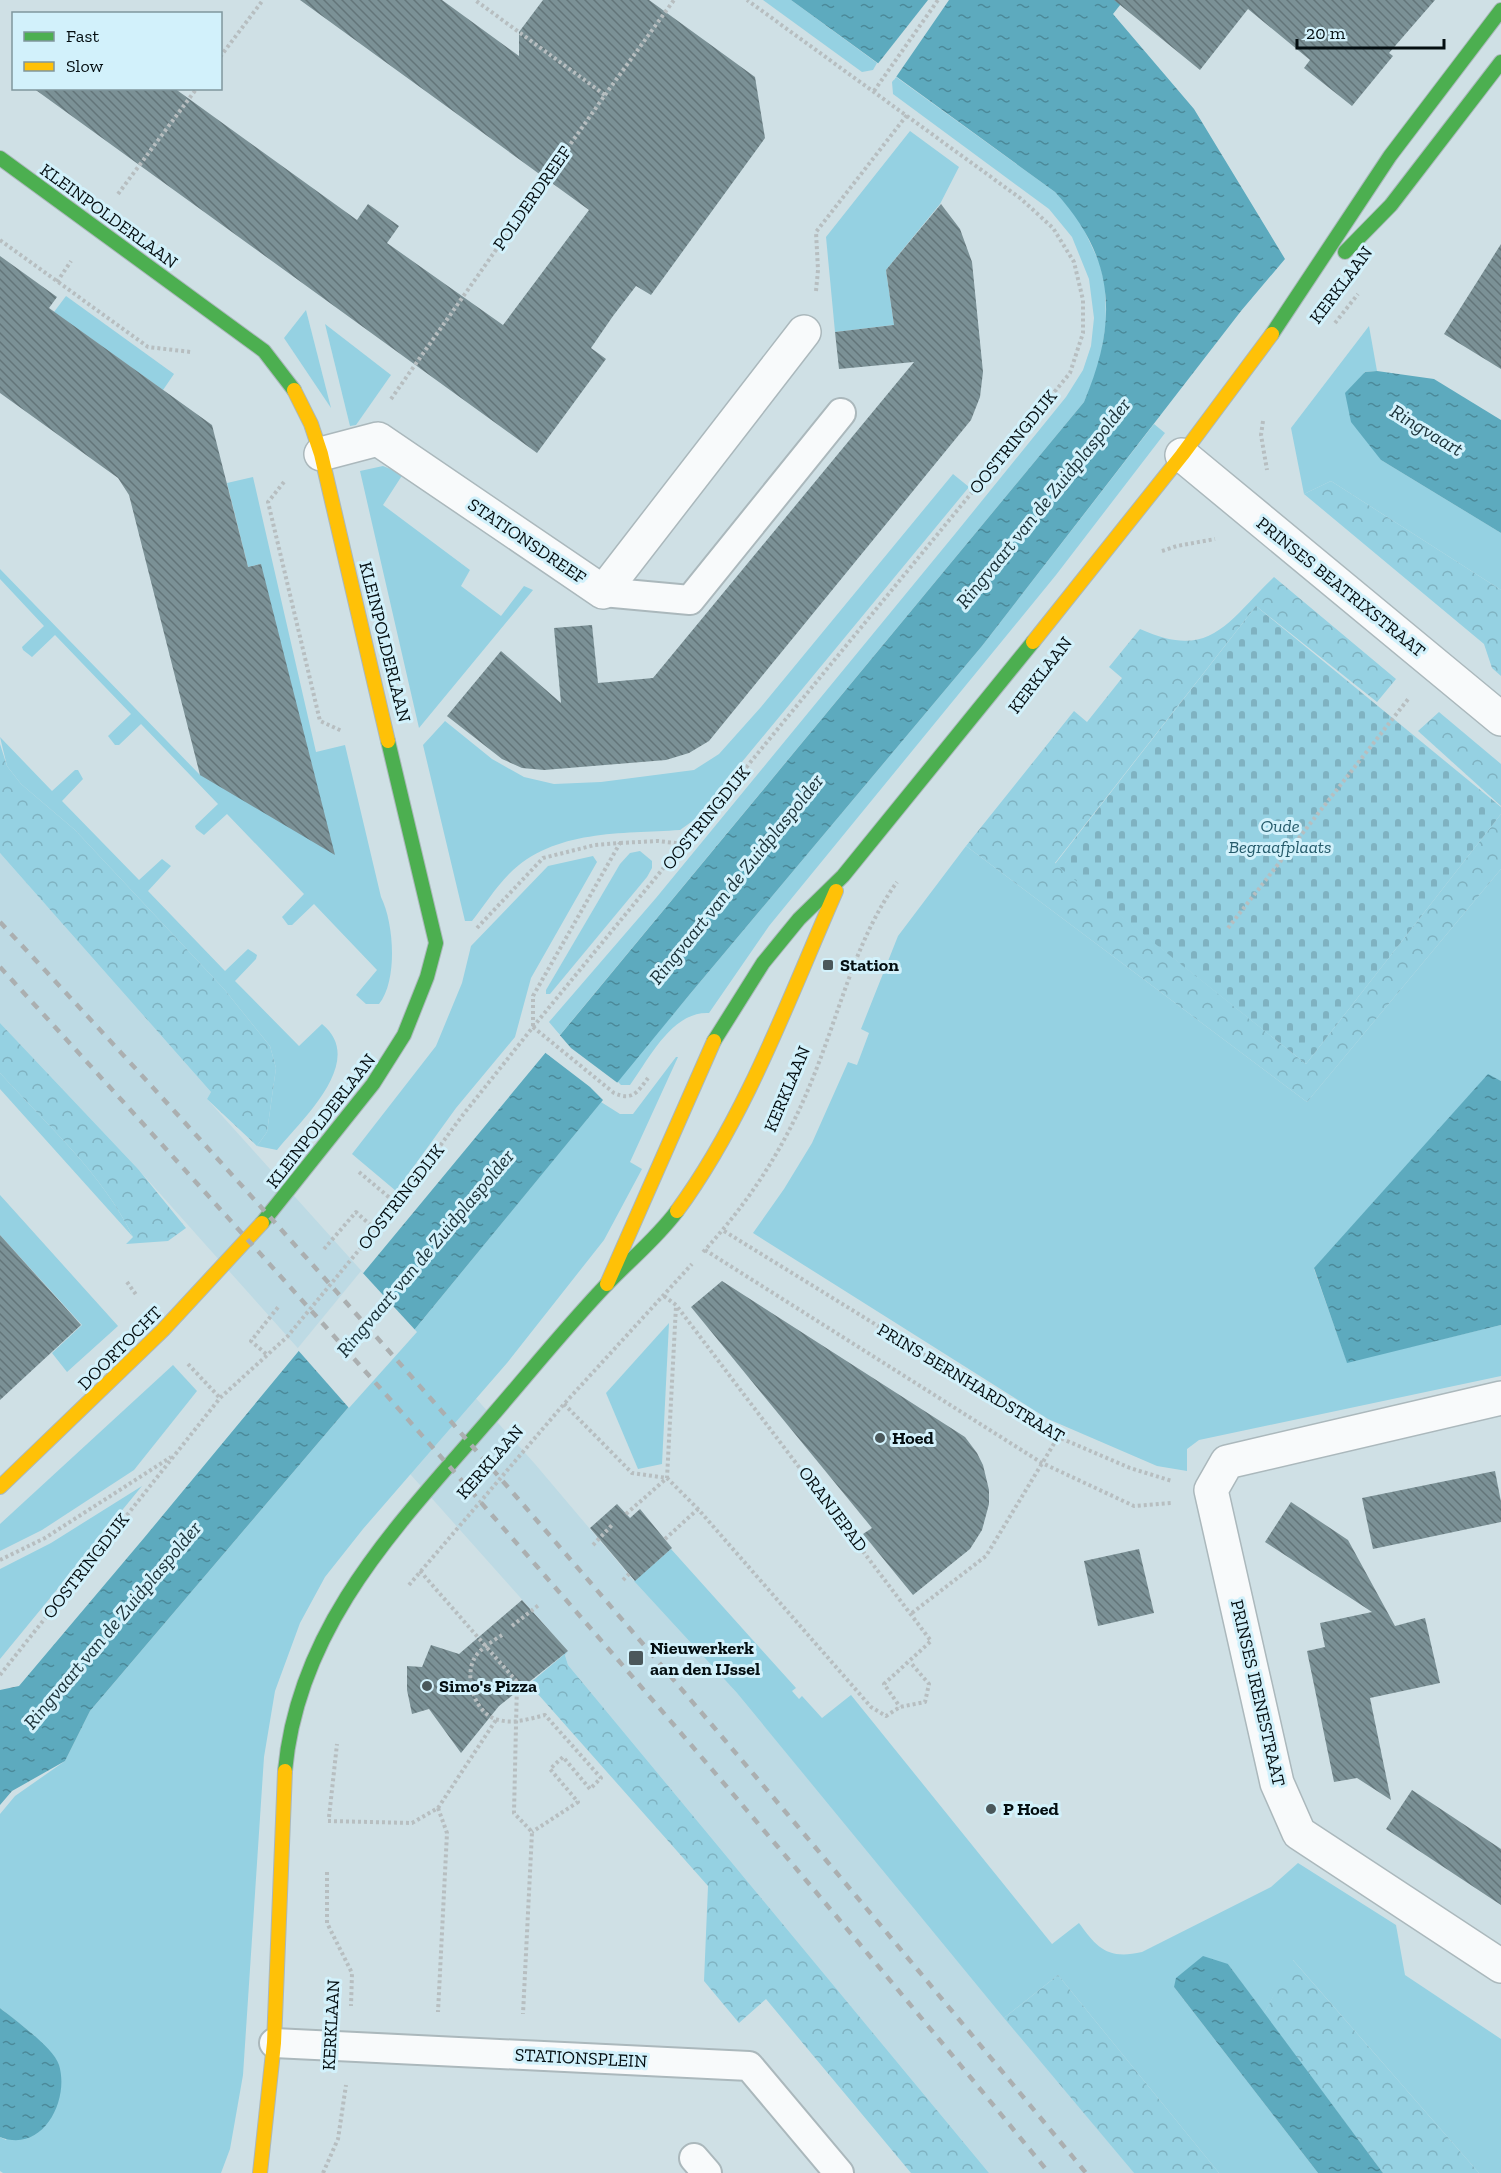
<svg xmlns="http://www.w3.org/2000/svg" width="1501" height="2173" font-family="'Zilla Slab',serif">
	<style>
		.built { fill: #bddae4 }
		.grass { fill: #95d1e2 }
		.forest { fill: url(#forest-crowns) }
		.cemetery { fill: url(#cemetery-stones) }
		.water { fill: url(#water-ripples) }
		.pier { fill: #cfe0e5 }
		.building { fill: url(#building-back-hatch) }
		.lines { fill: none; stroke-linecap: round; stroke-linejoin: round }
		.lane-casing { stroke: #abb8bc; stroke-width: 32 }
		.street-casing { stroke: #abb8bc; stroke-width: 36 }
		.fast-casing { stroke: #abb8bc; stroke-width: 16 }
		.slow-casing { stroke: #abb8bc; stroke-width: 16 }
		.path { stroke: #b7bec0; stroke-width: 4; stroke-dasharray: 3 3; stroke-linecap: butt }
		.lane { stroke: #f8fafb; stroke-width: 28 }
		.street { stroke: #f8fafb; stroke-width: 33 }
		.fast { stroke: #4caf50; stroke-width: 14 }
		.slow { stroke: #ffc107; stroke-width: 14 }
		.rail { stroke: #abafb0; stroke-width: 4.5; stroke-dasharray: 8 8; stroke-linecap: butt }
		.poi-dot { fill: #4b585b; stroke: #d2f1fb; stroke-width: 2 }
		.labels { text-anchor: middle; stroke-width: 6; stroke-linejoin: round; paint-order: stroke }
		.street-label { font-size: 18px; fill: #040e11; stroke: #d2f1fb }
		.park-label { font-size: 18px; font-style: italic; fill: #265b6b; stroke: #d2f1fb }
		.poi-label { font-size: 18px; font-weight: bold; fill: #040e11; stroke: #d2f1fb; text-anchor: start }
		.water-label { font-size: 20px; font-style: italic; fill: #1a3037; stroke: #d2f1fb }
	</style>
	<defs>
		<pattern id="forest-crowns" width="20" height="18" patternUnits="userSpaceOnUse" patternTransform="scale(1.5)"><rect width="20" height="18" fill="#95d1e2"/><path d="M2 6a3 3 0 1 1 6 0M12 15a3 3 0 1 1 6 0" fill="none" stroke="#7fb2c1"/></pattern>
		<pattern id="cemetery-stones" width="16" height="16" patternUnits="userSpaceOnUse" patternTransform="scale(1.5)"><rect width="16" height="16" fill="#95d1e2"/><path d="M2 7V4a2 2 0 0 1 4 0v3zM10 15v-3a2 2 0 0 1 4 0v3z" fill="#7fb2c1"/></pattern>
		<pattern id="water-ripples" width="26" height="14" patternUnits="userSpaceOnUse" patternTransform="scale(1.5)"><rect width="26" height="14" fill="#5daabe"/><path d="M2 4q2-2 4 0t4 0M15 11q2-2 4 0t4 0" fill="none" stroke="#4b8999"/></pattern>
		<pattern id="building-back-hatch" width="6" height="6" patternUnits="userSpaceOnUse" patternTransform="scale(1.5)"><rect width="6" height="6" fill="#7b9196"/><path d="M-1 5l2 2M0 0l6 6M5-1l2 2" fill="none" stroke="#637579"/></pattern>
	</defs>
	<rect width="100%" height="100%" fill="#cfe0e5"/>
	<!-- built -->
	<path class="built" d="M0,853L211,1092L207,1099L535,1464L634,1581L737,1693L1134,2173H989L568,1665L565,1654L568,1651L138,1169L0,1023Z"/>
	<!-- grass -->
	<g class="grass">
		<path d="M763,0H791L877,63L873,70L862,72Z"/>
		<path d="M896,77L1055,192L1078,217L1100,264L1105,287L1106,323L1099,367L1084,402L560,1035L549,1022L656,898L955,534L1066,397L1083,370L1091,346L1094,318L1089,279L1072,237L1049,209L893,94L892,82Z"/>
		<path d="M910,131L959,167L940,204L886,270L894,325L835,332L826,237Z"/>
		<path d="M66,296L174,374L163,390L54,312Z"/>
		<path d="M306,310L331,408L284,338Z"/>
		<path d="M325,324L391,375L356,425L350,426Z"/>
		<path d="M1369,326L1377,371L1364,372L1381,460L1501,533V590L1331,481L1304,494L1291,428Z"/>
		<path d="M1154,424L1165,433L1056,575L769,926L709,1013C672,1011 649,1059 630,1085H621L617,1081L982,646Z"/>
		<path d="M383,466L403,474L383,505L470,570L461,586L501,616L524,586L533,590L419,728L360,471Z"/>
		<path d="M953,474L969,487L694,820L680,830C622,834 554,829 509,874C495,888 484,906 472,921H465L423,745L445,721L492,759L524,777L554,784L601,782L694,770L719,754L761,707Z"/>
		<path d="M253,477L316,752L345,745L381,897C394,923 398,980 379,1004H366L356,995L377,970L314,904L292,925H288L282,917L304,894L227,814L204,835L196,829L195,826L218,804L141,724L119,745H115L108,736L131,714L55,635L32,657L23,650L22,647L44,626L0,579V569L200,775L261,564L248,567L227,483Z"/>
		<path d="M0,737L52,791L75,770H78L83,779L62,801L139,880L162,859L171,866L148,891L225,971L248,949L257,955L256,959L235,981L299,1046L322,1024C368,1061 300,1121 277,1150L257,1146L267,1132L276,1068L270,1046L224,989L75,830L21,784L7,766Z"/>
		<path d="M966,846L1307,1102L1501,869V1081L1488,1075L1314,1269L1347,1362L1501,1325V1376L1199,1440L1187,1449V1471L1157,1466L1048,1419L753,1233L784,1189L812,1143L848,1062L857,1065L869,1033L861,1029L898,936Z"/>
		<path d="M640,851L652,861V868L647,877L550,994H546V990L620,864L630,853Z"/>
		<path d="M593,856L597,862L531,978L515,1037L456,1108L396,1191L352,1154L436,1046L462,983L471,946L548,866Z"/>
		<path d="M676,1057H678L630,1162L642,1169L604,1240L507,1363L363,1529L325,1577L300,1623L275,1691L264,1757L243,2075L230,2149L221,2173H3L0,2171V2137L6,2140L35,2036L0,2008V1814L15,1796L65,1761L90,1711L415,1329L601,1102L620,1114H633Z"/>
		<path d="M0,1073C46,1124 103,1174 133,1237L0,1089Z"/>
		<path d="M0,1195L118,1326L67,1372L52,1353L82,1325L0,1235Z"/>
		<path d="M669,1323L662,1464L638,1469L606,1393Z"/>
		<path d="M173,1365L197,1391L134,1470L42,1530L0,1551V1524Z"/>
		<path d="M142,1486L0,1659V1569L51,1543Z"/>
		<path d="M671,1549L796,1688L792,1691L799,1699L802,1696L822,1718L851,1695L1052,1944L1079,1923C1097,1948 1108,1960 1142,1952L1271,1887L1298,1863L1396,1925L1405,1975L1501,2039V2173H1479L1293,1960L1264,2014L1228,1964L1174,1987L1318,2173H1219L1058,1975L1004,2018L737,1693L634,1581Z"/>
	</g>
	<!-- forest -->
	<g class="forest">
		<path d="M1331,481L1501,590V676L1492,668L1484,644L1304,494Z"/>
		<path d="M1274,577L1396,679L1377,702L1256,606L1055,863L1306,1064L1501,814V869L1307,1102L966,846L1074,711L1087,722L1122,678L1109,667L1140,629C1211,661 1227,622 1274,577Z"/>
		<path d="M1439,712L1501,764V806L1418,731Z"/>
		<path d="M0,744L7,766L21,784L75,830L224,989L270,1046L276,1068L267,1132L257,1146L207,1099L211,1092L0,853Z"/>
		<path d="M0,1023L138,1169L186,1228L168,1241L126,1244L133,1237C103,1174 46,1124 0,1073Z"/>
		<path d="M568,1651L565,1655L568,1665L989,2173H911L766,1999L739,2023L704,1981L708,1886L529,1684Z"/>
		<path d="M1292,1959L1479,2173H1383L1264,2014Z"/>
		<path d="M1058,1975L1219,2173H1134L1004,2018Z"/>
	</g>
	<!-- cemetery -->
	<path class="cemetery" d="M1256,606L1501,807V814L1306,1064L1055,864Z"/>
	<!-- water -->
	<g class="water">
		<path d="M791,0H1124L1113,14L1194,109L1285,259L1241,311L982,646L690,994L415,1329L90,1711L65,1761L12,1791L0,1805V1690L19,1686L144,1538L1084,402C1118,322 1116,258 1055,192Z"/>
		<path d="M1377,371L1434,379L1501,420V533L1381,460L1351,422L1345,393L1365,372Z"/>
		<path d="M1488,1074L1501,1081V1325L1347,1363L1314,1268Z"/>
		<path d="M1203,1956L1228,1964L1383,2173H1318L1174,1987L1176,1978Z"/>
		<path d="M0,2008C15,2020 54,2048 59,2065C70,2101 42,2154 0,2137Z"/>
	</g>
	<!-- pier -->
	<g class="pier">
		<path d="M928,0H949L894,80L876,66Z"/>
		<path d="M558,1033L571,1048L619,1084L605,1102L590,1087L543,1051Z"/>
		<path d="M361,1271L417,1332L349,1408L297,1349Z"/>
	</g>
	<!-- building -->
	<g class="building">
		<path d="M300,0H442L519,56V32L543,0H649L755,77L765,138L651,295L636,286L613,316L591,348L606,359L537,453L33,88H174L357,220L368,204L399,226L387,243L503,325L589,210Z"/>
		<path d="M1114,0H1435L1389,53L1393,56L1352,106L1304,68L1310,60L1248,9L1200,70Z"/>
		<path d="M941,204L960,229L972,262L983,372L980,397L971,420L709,741L689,753L666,760L544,770L522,768L502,759L447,716L501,651L561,703L554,628L592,625L598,683L653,678L914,362L839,369L835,332L894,325L886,270Z"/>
		<path d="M1501,244V369L1444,334Z"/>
		<path d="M0,256L57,297L49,308L212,425L248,567L261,564L335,855L200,775L129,495L118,478L0,393Z"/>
		<path d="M0,1235L81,1325L0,1400Z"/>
		<path d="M722,1281L965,1437L977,1453L983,1465L989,1490V1504L982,1530L970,1549L913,1595L863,1534L872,1528L691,1307Z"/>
		<path d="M1495,1471L1501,1502V1522L1373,1549L1362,1498Z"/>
		<path d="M1291,1502L1348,1540L1395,1626L1425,1618L1440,1683L1370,1698L1391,1800L1357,1778L1334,1782L1307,1651L1325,1647L1320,1623L1372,1612L1265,1542Z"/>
		<path d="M617,1504L630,1518L640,1509L672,1548L635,1581L590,1528Z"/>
		<path d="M1139,1549L1154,1613L1098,1626L1084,1561Z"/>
		<path d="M522,1600L568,1651L499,1706L461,1753L429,1709L412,1714L407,1690V1666L422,1667L431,1645L459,1654Z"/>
		<path d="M1412,1790L1501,1849V1905L1386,1829Z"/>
	</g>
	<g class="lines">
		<defs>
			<g id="lane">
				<path d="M603,592L690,600L841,413"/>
				<path d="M274,2043L749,2066L839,2173"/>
				<path d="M694,2158L707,2173"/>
			</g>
			<g id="street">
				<path d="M321,454L378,439L603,592L804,332"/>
				<path d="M1182,455L1501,719"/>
				<path d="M1501,1398L1227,1462L1211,1490L1277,1783L1299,1833L1501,1966"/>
			</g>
			<g id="fast">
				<path d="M0,158L264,351L294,390"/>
				<path d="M1345,252L1391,205L1501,62"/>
				<path d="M1272,334L1390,156L1501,10"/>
				<path d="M714,1041L763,963L799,919L843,876L1033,642"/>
				<path d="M262,1223L373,1084L404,1035L427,977L436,943L388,741"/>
				<path d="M285,1771C298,1627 395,1528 485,1424C526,1377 565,1328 608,1283C631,1259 657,1238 677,1211"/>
			</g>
			<g id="slow">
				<path d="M294,390L311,424L321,454L388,741"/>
				<path d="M1033,642L1182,455L1272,334"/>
				<path d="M677,1211C746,1117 789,998 836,891"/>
				<path d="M607,1284L714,1041"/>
				<path d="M0,1487L163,1330L262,1223"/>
				<path d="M260,2173L274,2043L285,1771"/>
			</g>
		</defs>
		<!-- lane casing -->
		<use href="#lane" class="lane-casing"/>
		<!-- street casing -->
		<use href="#street" class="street-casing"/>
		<!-- fast casing -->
		<use href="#fast" class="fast-casing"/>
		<!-- slow casing -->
		<use href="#slow" class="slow-casing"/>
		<!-- path -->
		<g class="path">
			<path d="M220,57L263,0"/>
			<path d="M874,91L938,0"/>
			<path d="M605,95L674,0"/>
			<path d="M118,194L197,88"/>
			<path d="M0,240L148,347L191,352"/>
			<path d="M57,282L71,261"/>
			<path d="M816,291L818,270L816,232L907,115"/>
			<path d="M1335,323L1358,294"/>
			<path d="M391,399L605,95L475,0"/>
			<path d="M1263,421L1261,435L1267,470"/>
			<path d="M284,482L268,502L320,721L342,731"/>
			<path d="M1162,551L1177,546L1215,539"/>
			<path d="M620,843L658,841L684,844"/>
			<path d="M477,928L543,858L595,845L620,843L533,996V1026"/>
			<path d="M1228,928L1409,698"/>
			<path d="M533,1027L614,1093C632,1101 637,1093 648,1078"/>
			<path d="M359,1172L397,1204"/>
			<path d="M724,1231L1058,1437L1130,1468L1172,1481"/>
			<path d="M324,1249L356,1212L376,1230"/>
			<path d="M705,1250L1042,1463L1134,1506L1171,1503"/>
			<path d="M703,1252C752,1199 788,1142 814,1075C840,1011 856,939 897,882"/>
			<path d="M127,1282L137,1296"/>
			<path d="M664,1296L676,1305L931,1641L884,1684L900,1707"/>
			<path d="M266,1354L251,1341L279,1306"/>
			<path d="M188,1364L220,1398"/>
			<path d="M564,1404L632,1473L667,1478L698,1509L871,1707L886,1716L900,1707L925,1702L929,1684L910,1662"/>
			<path d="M626,1514L667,1478L676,1306"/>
			<path d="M665,1539L698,1509"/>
			<path d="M593,1545L613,1524"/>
			<path d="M0,1560L45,1538L171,1457"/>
			<path d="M420,1571L517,1682L514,1813L532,1832L523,2014"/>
			<path d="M623,1580L629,1574"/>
			<path d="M409,1585L564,1404L692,1264"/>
			<path d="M912,1613L986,1556L1058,1437"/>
			<path d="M512,1626L540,1604"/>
			<path d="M502,1635C493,1641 479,1649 474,1659C464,1679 475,1715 499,1720C514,1724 529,1719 545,1715L601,1778L590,1789L563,1757L550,1769L578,1802L532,1832"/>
			<path d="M0,1675L220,1398L287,1337L397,1204L462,1116L533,1027L1070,373L1083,333V300L1074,262L1053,228L1020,198L747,0"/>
			<path d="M438,1808L447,1833L438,2012"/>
			<path d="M329,1817L337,1744"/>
			<path d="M328,1821L412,1823L438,1808L496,1720"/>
			<path d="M327,1872V1923L352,1973L351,2006"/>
			<path d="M323,2173L338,2139L346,2085"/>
		</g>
		<!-- lane -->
		<use href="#lane" class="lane"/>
		<!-- street -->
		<use href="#street" class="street"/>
		<!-- fast -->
		<use href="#fast" class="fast"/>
		<!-- slow -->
		<use href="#slow" class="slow"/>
		<!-- rail -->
		<g class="rail">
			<path d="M0,922C377,1325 735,1747 1086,2173"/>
			<path d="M0,967C360,1359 712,1760 1049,2173"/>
		</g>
	</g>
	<!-- markers -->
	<g class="poi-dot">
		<rect x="822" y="959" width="12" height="12" rx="3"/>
		<circle cx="880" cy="1438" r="6"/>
		<rect x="628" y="1650" width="16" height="16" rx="3"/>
		<circle cx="427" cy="1686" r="6"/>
		<circle cx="991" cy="1809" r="6"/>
	</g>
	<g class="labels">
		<!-- street labels -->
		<g class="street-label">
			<text transform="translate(532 198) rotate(-55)" y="6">POLDERDREEF</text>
			<text transform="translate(109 216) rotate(36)" y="6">KLEINPOLDERLAAN</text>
			<text transform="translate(1341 285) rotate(-53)" y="6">KERKLAAN</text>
			<text transform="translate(1013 442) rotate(-51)" y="6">OOSTRINGDIJK</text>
			<text transform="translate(527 541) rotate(34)" y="6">STATIONSDREEF</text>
			<text transform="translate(1341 587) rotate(39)" y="6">PRINSES BEATRIXSTRAAT</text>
			<text transform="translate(385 642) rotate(76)" y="6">KLEINPOLDERLAAN</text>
			<text transform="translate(1040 675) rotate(-52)" y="6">KERKLAAN</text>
			<text transform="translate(706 818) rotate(-51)" y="6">OOSTRINGDIJK</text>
			<text transform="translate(787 1089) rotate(-67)" y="6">KERKLAAN</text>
			<text transform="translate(321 1121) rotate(-52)" y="6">KLEINPOLDERLAAN</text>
			<text transform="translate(401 1197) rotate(-52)" y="6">OOSTRINGDIJK</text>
			<text transform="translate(120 1348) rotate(-45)" y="6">DOORTOCHT</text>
			<text transform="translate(971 1383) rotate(31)" y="6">PRINS BERNHARDSTRAAT</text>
			<text transform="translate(490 1462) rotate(-49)" y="6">KERKLAAN</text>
			<text transform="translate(833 1509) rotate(53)" y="6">ORANJEPAD</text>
			<text transform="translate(86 1566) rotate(-52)" y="6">OOSTRINGDIJK</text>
			<text transform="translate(1258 1693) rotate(77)" y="6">PRINSES IRENESTRAAT</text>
			<text transform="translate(331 2025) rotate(-87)" y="6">KERKLAAN</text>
			<text transform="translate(581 2058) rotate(3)" y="6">STATIONSPLEIN</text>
		</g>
		<!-- park labels -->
		<g class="park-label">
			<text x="1280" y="832">Oude<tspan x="1280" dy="21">Begraafplaats</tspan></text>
		</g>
		<!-- poi labels -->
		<g class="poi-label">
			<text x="840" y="971">Station</text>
			<text x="892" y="1444">Hoed</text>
			<text x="650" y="1654">Nieuwerkerk<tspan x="650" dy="21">aan den IJssel</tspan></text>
			<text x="439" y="1692">Simo's Pizza</text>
			<text x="1003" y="1815">P Hoed</text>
		</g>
		<!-- water labels -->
		<g class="water-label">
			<text transform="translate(1427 430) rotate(31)" y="7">Ringvaart</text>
			<text transform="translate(1043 503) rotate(-51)" y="7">Ringvaart van de Zuidplaspolder</text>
			<text transform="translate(736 879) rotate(-51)" y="7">Ringvaart van de Zuidplaspolder</text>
			<text transform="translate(425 1253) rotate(-50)" y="7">Ringvaart van de Zuidplaspolder</text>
			<text transform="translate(112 1625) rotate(-50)" y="7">Ringvaart van de Zuidplaspolder</text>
		</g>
	</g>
	<!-- legend -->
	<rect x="12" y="12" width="210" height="78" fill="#d2f1fb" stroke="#80969d" stroke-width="1.5"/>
	<rect x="24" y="32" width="30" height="9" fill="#4caf50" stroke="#80969d" stroke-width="1.5"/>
	<text x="66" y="42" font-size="18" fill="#040e11">Fast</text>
	<rect x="24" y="62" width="30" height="9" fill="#ffc107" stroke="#80969d" stroke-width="1.5"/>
	<text x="66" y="72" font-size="18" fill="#040e11">Slow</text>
	<!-- scale -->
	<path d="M1297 39v9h147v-9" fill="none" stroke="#040e11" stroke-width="3"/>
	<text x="1306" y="39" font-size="18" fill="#040e11" stroke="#d2f1fb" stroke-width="4.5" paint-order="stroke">20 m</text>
</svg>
